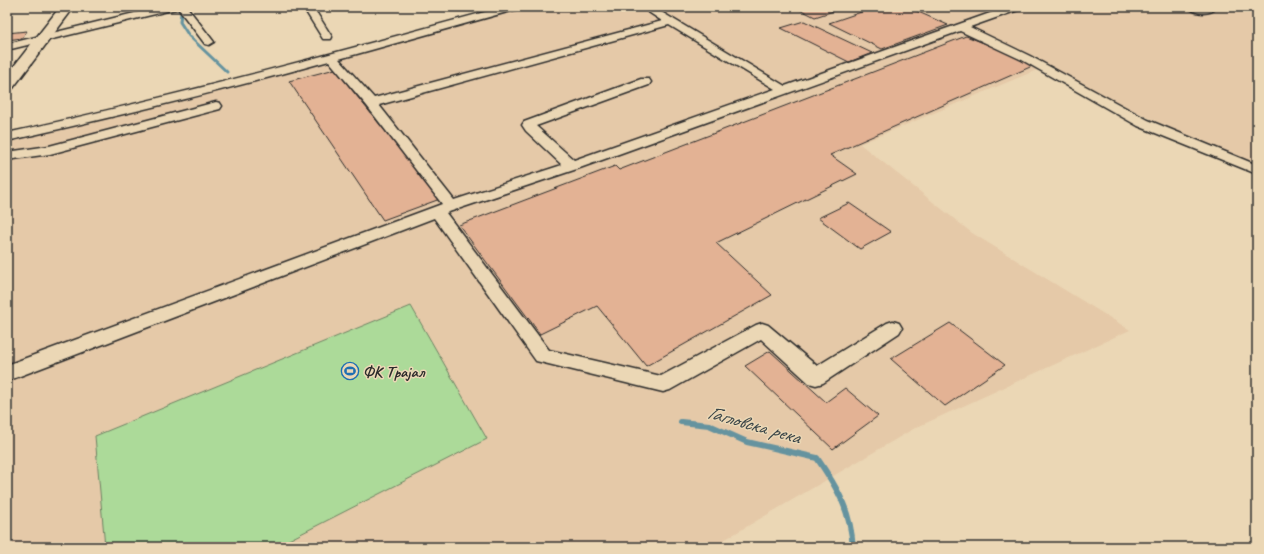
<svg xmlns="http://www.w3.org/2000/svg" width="1264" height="554" font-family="Caveat,sans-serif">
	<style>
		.built { fill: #e5c9a8 }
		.green { fill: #acda99; stroke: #6c8262 }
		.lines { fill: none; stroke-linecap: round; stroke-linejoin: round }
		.stream-far1 { stroke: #65939f; stroke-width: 3 }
		.stream { stroke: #65939f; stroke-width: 6 }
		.building { fill: #e3b294; stroke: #2b2b2b }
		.minor-casing { stroke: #2b2b2b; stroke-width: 3 }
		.major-casing { stroke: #2b2b2b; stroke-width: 3 }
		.minor { fill: #ebd7b5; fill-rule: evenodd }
		.major { fill: #ebd7b5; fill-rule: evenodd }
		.labels { text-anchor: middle; stroke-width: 3; stroke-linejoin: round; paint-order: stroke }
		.poi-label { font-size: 16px; font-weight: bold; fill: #2b2b2b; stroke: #ebd7b5; text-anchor: start }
		.near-water-label { font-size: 20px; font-style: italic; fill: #3a4548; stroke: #ebd7b5 }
	</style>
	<rect width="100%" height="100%" fill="#ebd7b5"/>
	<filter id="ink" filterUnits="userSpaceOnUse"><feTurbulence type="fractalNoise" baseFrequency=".025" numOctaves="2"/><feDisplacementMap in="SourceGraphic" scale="8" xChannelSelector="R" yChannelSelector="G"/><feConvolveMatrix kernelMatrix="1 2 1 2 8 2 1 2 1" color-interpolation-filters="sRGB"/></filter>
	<g filter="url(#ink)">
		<!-- built -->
		<path class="built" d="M511,7H1257V170L1044,67L860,144L972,233L1130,330L915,428L712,547H7V142L240,87L237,83Z"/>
		<!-- green -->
		<path class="green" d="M411,306L487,439L275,547H105L95,436Z"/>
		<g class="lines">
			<!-- stream-far1 -->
			<path class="stream-far1" d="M177,7L181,13L180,22L189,36L227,72"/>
			<!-- stream -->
			<path class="stream" d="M681,422L709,425L747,442L817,458C838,489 850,509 853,547"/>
		</g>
		<!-- building -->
		<g class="building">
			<path d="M795,7H846L815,17Z"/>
			<path d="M876,7H907L948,25L882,49L829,23Z"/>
			<path d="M804,21L872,53L849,62L781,28Z"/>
			<path d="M27,31L22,38L7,40V33Z"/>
			<path d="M966,36L1037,64L830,155L857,174L716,243L772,295L646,366L597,306L540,334L459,225L615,166L619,170Z"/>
			<path d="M335,69L440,199L383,220L289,81Z"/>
			<path d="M849,203L891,232L860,249L818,218Z"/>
			<path d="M950,323L1005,365L945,406L891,359Z"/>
			<path d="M770,351L826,402L845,388L878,416L833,449L745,366Z"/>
		</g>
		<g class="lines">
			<defs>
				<g id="minor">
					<path d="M159,7H187L214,42L209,45L205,44L177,7L176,9L7,50V44Z"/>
					<path d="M303,7H313L332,37L331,39H323Z"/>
					<path d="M503,7H519L518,9L339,59L374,98L662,21L641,7H653L785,86L1007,7H1022L1021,9L970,27L1030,56L1148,120L1257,165V174L1138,126L1022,60L960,31L577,169L446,213L549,350L661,376L756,325L762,323L768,325L817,366L887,323L893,321L899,323L902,328L899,333L823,383L816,385L809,383L761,339L670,390L663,392L536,361L434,218L7,381V365L442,204L367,106L329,61C222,91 115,117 7,141V133C174,97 338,52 503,7ZM669,25L775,89L574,160L536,126L649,85L651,82L649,79H641L524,122L522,125L526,131L562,165L454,200L379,105Z"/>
					<path d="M1188,7H1218C1210,15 1196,15 1188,7Z"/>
					<path d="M216,102L220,103L222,106L220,109L50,154L7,160V152L49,146Z"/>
				</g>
				<path id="major" d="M60,7H74L13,88L7,90V75Z"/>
			</defs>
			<!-- minor casing -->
			<use href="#minor" class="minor-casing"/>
			<!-- major casing -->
			<use href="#major" class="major-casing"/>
			<!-- minor -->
			<use href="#minor" class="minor"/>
			<!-- major -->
			<use href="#major" class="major"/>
		</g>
	</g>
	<!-- icons -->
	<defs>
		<symbol id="stadium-ring" viewBox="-11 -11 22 22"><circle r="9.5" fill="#ebd7b5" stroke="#1f6fb2" stroke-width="1.5"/><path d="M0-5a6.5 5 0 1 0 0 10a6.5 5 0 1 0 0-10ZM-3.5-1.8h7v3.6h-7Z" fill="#1f6fb2"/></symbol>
	</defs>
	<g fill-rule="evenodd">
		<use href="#stadium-ring" x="340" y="361" width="20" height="20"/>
	</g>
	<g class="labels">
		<!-- poi labels -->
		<g class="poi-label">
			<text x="363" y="377">ФК Трајал</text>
		</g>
		<!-- near-water labels -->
		<g class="near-water-label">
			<text transform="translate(754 424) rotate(16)" y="7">Гагловска река</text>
		</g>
	</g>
	<!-- margin -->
	<rect width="1264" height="554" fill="none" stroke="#ebd7b5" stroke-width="24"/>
	<rect x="12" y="12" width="1240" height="530" fill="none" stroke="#2b2b2b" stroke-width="1.5" filter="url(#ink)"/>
</svg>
